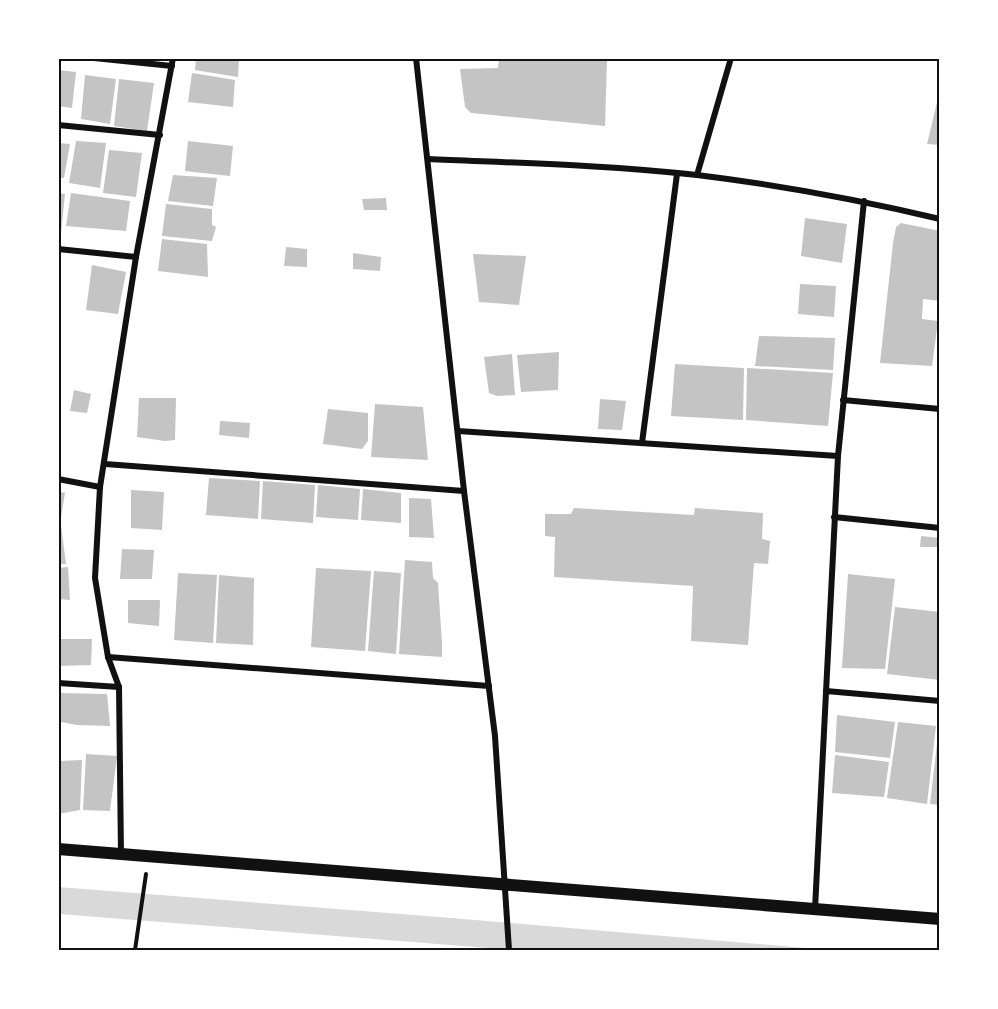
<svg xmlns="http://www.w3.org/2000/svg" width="998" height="1009" font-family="'Public Sans',sans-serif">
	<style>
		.water { fill: #d9d9d9 }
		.building { fill: #c4c4c4 }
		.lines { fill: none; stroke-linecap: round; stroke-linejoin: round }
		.path { stroke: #111; stroke-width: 4 }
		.minor { stroke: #111; stroke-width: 6 }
		.secondary { stroke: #111; stroke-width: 12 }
		.neatline { fill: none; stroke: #111; stroke-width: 2 }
	</style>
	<rect width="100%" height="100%" fill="#fff"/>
	<!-- water -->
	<path class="water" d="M58,887L452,918L830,950H513L59,914Z"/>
	<!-- building -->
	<g class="building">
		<path d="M196,58H239L238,77L195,70Z"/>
		<path d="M499,58H568L607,61L605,126L471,113L465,107L460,69L498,68Z"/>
		<path d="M58,70L76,72L72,108L58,106Z"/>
		<path d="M192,73L235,80L233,107L188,102Z"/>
		<path d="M85,75L116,79L110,124L81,119Z"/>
		<path d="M119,79L154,83L147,131L114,126Z"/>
		<path d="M939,94H940V145L927,144Z"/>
		<path d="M76,141L106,143L100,188L69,183Z"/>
		<path d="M188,141L233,146L230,176L185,171Z"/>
		<path d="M58,143L70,144L64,178H58Z"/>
		<path d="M109,150L142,153L136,197L103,193Z"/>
		<path d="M173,175L217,178L213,206L168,201Z"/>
		<path d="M58,193L65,194L61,233H58Z"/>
		<path d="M71,193L130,201L126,231L66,226Z"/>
		<path d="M386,198L387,210H364L362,199Z"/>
		<path d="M166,204L212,209V225L216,227L212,241L162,236Z"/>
		<path d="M805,218L847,224L842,263L801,256Z"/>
		<path d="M901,223L940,231V301L923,299L922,319L938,321L932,366L880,363L893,243L896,227Z"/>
		<path d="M162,239L207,244L208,277L158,271Z"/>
		<path d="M286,247L307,249V267L284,266Z"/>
		<path d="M353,253L381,257L380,271L353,269Z"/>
		<path d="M473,254L526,256L519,305L479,302Z"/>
		<path d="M92,265L126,272L118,314L86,310Z"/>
		<path d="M800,284L836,286L834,317L798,314Z"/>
		<path d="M759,336L835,338L833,370L755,366Z"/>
		<path d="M559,352L558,390L521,392L517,355Z"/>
		<path d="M512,354L515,395L497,396L489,393L484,357Z"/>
		<path d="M675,364L744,368L743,420L671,416Z"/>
		<path d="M747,368L833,373L828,426L746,420Z"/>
		<path d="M74,390L91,394L87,413L70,411Z"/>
		<path d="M139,398H176L175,440L165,441L137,437Z"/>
		<path d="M600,399L626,401L622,430L598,429Z"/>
		<path d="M375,404L423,407L428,460L371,457Z"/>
		<path d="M328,409L368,413V441L362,449L323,444Z"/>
		<path d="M220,421L250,423L249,438L219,435Z"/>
		<path d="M209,478L260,481L258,519L206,515Z"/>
		<path d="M263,481L315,485L313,523L261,519Z"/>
		<path d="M318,485L360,489L358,520L316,517Z"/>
		<path d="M363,489L401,493V523L361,520Z"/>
		<path d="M131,490L164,492L162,530L131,528Z"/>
		<path d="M58,491L65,493L60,524H58Z"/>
		<path d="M409,498L431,499L434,538L409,537Z"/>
		<path d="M574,508L694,515L695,508L763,513L762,539L770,541L768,564L754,563L748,645L691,641L693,586L554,577L555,537L545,536V514H571Z"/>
		<path d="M58,525H61L66,564H58Z"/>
		<path d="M921,536L940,538V547H920Z"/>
		<path d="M122,549L154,550L152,579H120Z"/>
		<path d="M405,560L432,562L433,578L438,583L442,643V657L399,654Z"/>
		<path d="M68,567L70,600L58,599V568Z"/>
		<path d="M316,568L371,571L365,651L311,647Z"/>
		<path d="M374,571L401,573L396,654L368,651Z"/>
		<path d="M178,573L217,575L213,643L174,640Z"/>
		<path d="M848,574L895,579L885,669L842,668Z"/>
		<path d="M219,575L254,578L253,645L216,643Z"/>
		<path d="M128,600H160L159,626L128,623Z"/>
		<path d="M895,607L940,612V680L887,674Z"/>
		<path d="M58,639H92L91,665L58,666Z"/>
		<path d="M58,693L107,694L110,726L77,725L61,722Z"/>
		<path d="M837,715L895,722L890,758L835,752Z"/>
		<path d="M898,722L936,726L927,804L887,798Z"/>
		<path d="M938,735H940V805L930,804Z"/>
		<path d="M86,754L117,756L110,811L83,810Z"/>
		<path d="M835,755L889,762L884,797L832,793Z"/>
		<path d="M82,760L80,810L58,814V761Z"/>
	</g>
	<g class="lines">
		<!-- path -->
		<path class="path" d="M135,950L146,874"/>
		<!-- minor -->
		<g class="minor">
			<path d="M94,58L172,66"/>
			<path d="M416,58L464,491L495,736L509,950"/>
			<path d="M58,125L160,135"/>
			<path d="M428,159C518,163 608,165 697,175C779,185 860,200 940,219"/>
			<path d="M697,175L731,58"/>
			<path d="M58,249L136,257"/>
			<path d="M843,400L940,409"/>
			<path d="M458,431L838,456"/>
			<path d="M642,443L677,174"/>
			<path d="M105,464L464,491"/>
			<path d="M58,479L100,487"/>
			<path d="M834,517L940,528"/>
			<path d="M108,657L489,686"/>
			<path d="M58,683L119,687"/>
			<path d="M826,691L940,701"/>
			<path d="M121,854L119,687L108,657L95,578L100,487L136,257L173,58"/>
			<path d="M815,909L838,456L864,201"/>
		</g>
		<!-- secondary -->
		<path class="secondary" d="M58,849L940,919"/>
	</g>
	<!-- border -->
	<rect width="998" height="1009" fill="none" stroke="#ffffff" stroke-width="120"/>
	<rect x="60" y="60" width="878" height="889" class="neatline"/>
</svg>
